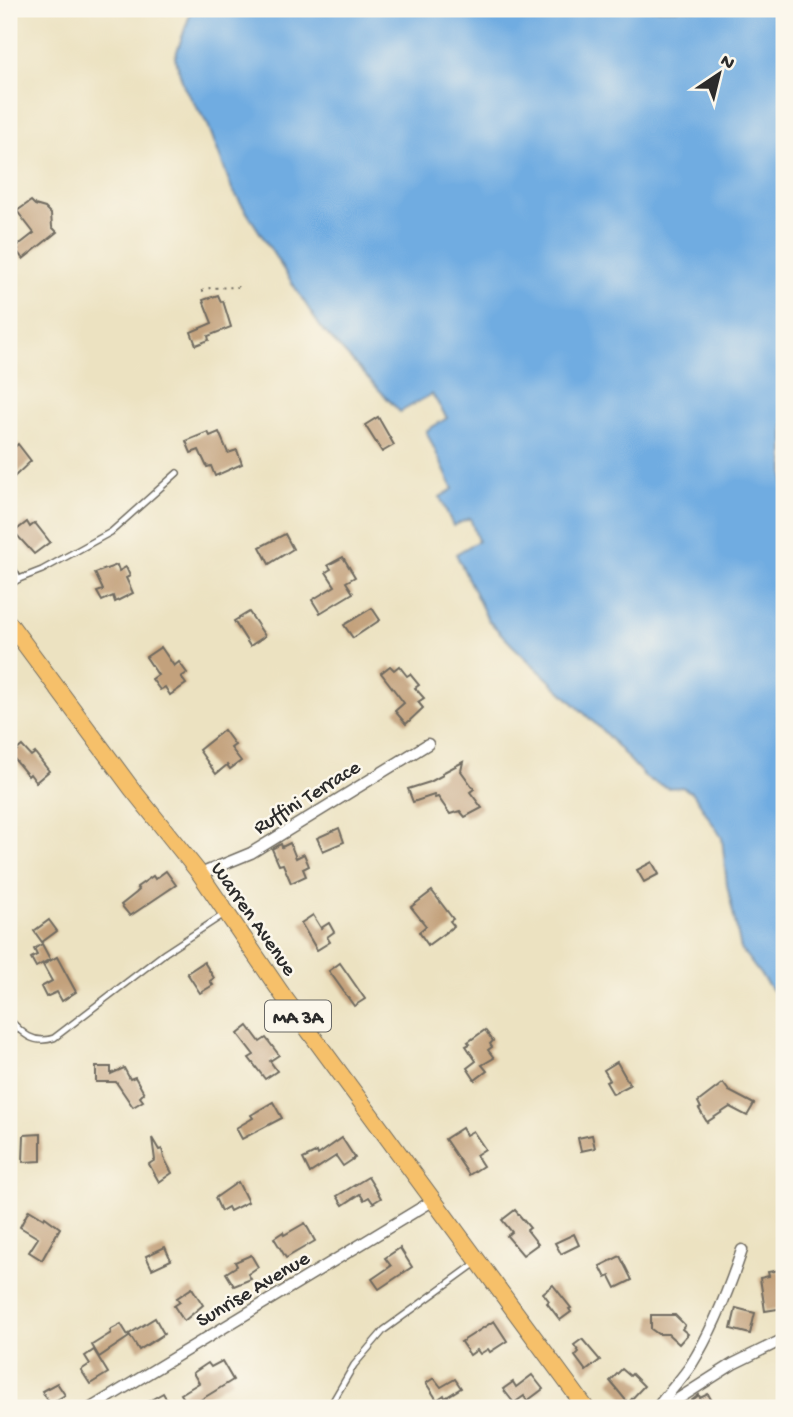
<svg xmlns="http://www.w3.org/2000/svg" width="793" height="1417" font-family="'Gochi Hand',sans-serif">
	<style>
		.water { fill: #70ace1; stroke: #4e6c86; stroke-width: 2 }
		.building { fill: #c3a17b }
		.lines { fill: none; stroke-linecap: round; stroke-linejoin: round }
		.lane-casing { stroke: #6f6b60; stroke-width: 8 }
		.street-casing { stroke: #6f6b60; stroke-width: 13 }
		.primary-casing { stroke: #6f6b60; stroke-width: 18 }
		.path { stroke: #6f6b60; stroke-width: 2; stroke-dasharray: 2 5; stroke-linecap: butt }
		.lane { stroke: #fff; stroke-width: 5 }
		.street { stroke: #fff; stroke-width: 10 }
		.primary { stroke: #f6c06b; stroke-width: 16 }
		.labels { text-anchor: middle; stroke-width: 5; stroke-linejoin: round; paint-order: stroke }
		.shield { fill: #fbf7ec; stroke: #696865; stroke-width: 2 }
		.shield-label { font-size: 19px; font-weight: bold; fill: #2b2b2b }
		.street-label { font-size: 21px; fill: #2b2b2b; stroke: #fbf7ec }
	</style>
	<rect width="100%" height="100%" fill="#fbf7ec"/>
	<filter id="ink" filterUnits="userSpaceOnUse"><feTurbulence type="fractalNoise" baseFrequency=".0143" numOctaves="2"/><feDisplacementMap in="SourceGraphic" scale="14" xChannelSelector="R" yChannelSelector="G"/><feConvolveMatrix kernelMatrix="1 2 1 2 8 2 1 2 1" color-interpolation-filters="sRGB"/></filter>
	<filter id="wash" filterUnits="userSpaceOnUse"><feTurbulence type="fractalNoise" baseFrequency=".00686" numOctaves="4" result="noise"/><feDisplacementMap in="SourceGraphic" scale="28" xChannelSelector="R" yChannelSelector="G"/><feGaussianBlur stdDeviation="1.57" result="paint"/><feColorMatrix in="noise" values="0 0 0 0 0 0 0 0 0 0 0 0 0 0 0 0 0 1.4 0 .05"/><feComposite in="paint" operator="in"/></filter>
	<g filter="url(#wash)">
		<rect width="100%" height="100%" fill="#ece2c1"/>
		<!-- water -->
		<path class="water" d="M192,9H784V1000L772,990L741,949L727,885L722,838L693,793L682,787L668,788L647,779L605,733L513,646L488,620L456,554L478,541L470,518L453,526L440,497L453,489L426,431L447,418L432,394L400,412L321,328L232,189L208,125L184,87L175,57Z"/>
		<g id="blocks">
			<!-- building -->
			<g class="building">
				<path d="M31,201L35,205L45,208L51,214L52,227L57,232L23,259L16,250L18,249L16,247L34,233L17,211Z"/>
				<path d="M218,295L221,302L223,301L231,327L208,336L209,340L196,345L191,332L212,323L203,300Z"/>
				<path d="M378,417L394,445L382,452L365,425Z"/>
				<path d="M208,432L210,436L219,432L228,453L237,450L242,464L215,476L211,466L207,467L199,450L191,453L186,441Z"/>
				<path d="M18,444L31,461L14,477L9,470V452Z"/>
				<path d="M27,522L30,527L35,523L50,542L34,554L14,532Z"/>
				<path d="M285,534L293,549L269,564L260,547Z"/>
				<path d="M343,557L355,577L346,582L353,593L320,613L312,600L335,586L326,572L331,569L328,565Z"/>
				<path d="M117,565L119,571L126,567L130,576L126,578L133,593L115,602L113,596L102,601L97,592L103,590L95,573Z"/>
				<path d="M372,608L380,620L353,638L344,625Z"/>
				<path d="M249,612L265,636L250,646L234,621Z"/>
				<path d="M161,647L174,666L179,662L187,673L181,677L186,684L170,695L165,687L160,690L152,679L158,675L146,657Z"/>
				<path d="M390,666L394,670L399,666L407,676L410,674L419,685L415,688L424,698L418,702L423,708L406,724L395,711L404,703L381,673Z"/>
				<path d="M224,730L235,745L231,748L241,761L230,769L227,765L216,774L199,750Z"/>
				<path d="M22,746L31,756L35,753L49,771L36,782L30,774L28,776L11,755Z"/>
				<path d="M463,762L461,771L474,789L470,792L482,808L465,817L460,811L450,814L438,797L435,798L434,795L413,802L408,789L430,782L443,775L442,773Z"/>
				<path d="M339,828L344,842L323,851L317,838Z"/>
				<path d="M290,843L296,858L304,854L309,866L303,869L306,876L291,883L283,864L279,865L272,849L281,844L282,847Z"/>
				<path d="M652,862L659,874L644,882L637,870Z"/>
				<path d="M166,871L176,885L130,916L121,905L136,893L139,890L137,887L153,876L155,879Z"/>
				<path d="M432,891L453,919L450,921L454,926L428,945L419,932L426,926L411,907Z"/>
				<path d="M313,915L321,928L329,923L334,932L327,937L330,942L317,950L301,923Z"/>
				<path d="M49,920L57,931L42,942L34,931Z"/>
				<path d="M42,944L50,959L36,967L31,958L37,955L34,949Z"/>
				<path d="M57,957L76,992L62,1001L57,992L46,997L41,987L52,981L43,965Z"/>
				<path d="M204,962L214,978L210,981L213,985L200,993L187,973Z"/>
				<path d="M340,963L365,999L354,1006L329,971Z"/>
				<path d="M248,1026L260,1042L266,1038L279,1055L270,1061L277,1071L265,1079L249,1058L254,1055L238,1034Z"/>
				<path d="M485,1030L493,1041L490,1044L492,1047L488,1050L494,1058L482,1065L487,1071L475,1080L467,1068L476,1061L466,1046L470,1044L468,1042Z"/>
				<path d="M617,1062L630,1085L613,1094L606,1082L610,1080L604,1070Z"/>
				<path d="M96,1067H111V1074L124,1068L130,1079L135,1077L144,1093L140,1097L143,1101L133,1107L116,1082H96Z"/>
				<path d="M723,1083L729,1091L754,1104L747,1116L730,1107L707,1122L699,1109L701,1108L698,1102Z"/>
				<path d="M273,1102L282,1118L242,1139L236,1128L253,1118L251,1115Z"/>
				<path d="M462,1128L466,1135L473,1131L485,1149L476,1155L483,1166L469,1175L445,1139Z"/>
				<path d="M41,1134V1161L23,1162L24,1135Z"/>
				<path d="M592,1135L595,1148L581,1151L578,1138Z"/>
				<path d="M152,1138L159,1150L162,1149L164,1158L172,1173L159,1182L149,1164L155,1160Z"/>
				<path d="M342,1138L355,1158L343,1166L336,1156L310,1173L303,1159L317,1152L318,1155Z"/>
				<path d="M368,1177L381,1198L373,1203L369,1197L364,1200L360,1194L343,1205L337,1196Z"/>
				<path d="M238,1182L248,1202L230,1211L228,1207L221,1211L215,1198Z"/>
				<path d="M29,1210L44,1219L45,1217L60,1228L42,1260L29,1252L38,1238L20,1227Z"/>
				<path d="M515,1210L530,1228L527,1230L538,1244L523,1255L507,1236L512,1232L502,1220Z"/>
				<path d="M305,1223L315,1241L286,1258L274,1238L283,1232L284,1235Z"/>
				<path d="M574,1234L579,1245L561,1254L555,1243Z"/>
				<path d="M165,1247L171,1260L152,1269L146,1256Z"/>
				<path d="M400,1248L412,1267L379,1289L372,1279L391,1266L385,1258Z"/>
				<path d="M251,1255L258,1267L248,1274L251,1279L234,1286L226,1273L237,1266L235,1262Z"/>
				<path d="M620,1256L632,1280L616,1288L610,1276L606,1278L600,1266Z"/>
				<path d="M780,1270L781,1275H784V1308L765,1311L760,1278L769,1276L768,1272Z"/>
				<path d="M553,1285L571,1308L569,1309L571,1312L560,1320L547,1303L549,1301L543,1293Z"/>
				<path d="M192,1288L203,1305L184,1321L174,1306L180,1302L177,1298Z"/>
				<path d="M736,1308L755,1313L750,1334L731,1329Z"/>
				<path d="M651,1315H675L685,1325L682,1329L688,1334L679,1344L668,1334H658L651,1329Z"/>
				<path d="M155,1318L164,1334L139,1350L129,1334Z"/>
				<path d="M494,1321L507,1341L490,1352L488,1349L480,1354L477,1350L470,1355L461,1342Z"/>
				<path d="M121,1324L129,1337L99,1357L92,1345L111,1333L110,1330Z"/>
				<path d="M582,1339L600,1360L586,1371L575,1356L579,1352L574,1345Z"/>
				<path d="M94,1350L108,1373L90,1384L81,1370L90,1364L85,1356Z"/>
				<path d="M222,1361L233,1380L189,1407L181,1394L199,1383L193,1373L208,1363L211,1367Z"/>
				<path d="M622,1369L630,1376L632,1374L644,1386L628,1403L610,1381Z"/>
				<path d="M532,1375L543,1389L527,1401L524,1396L514,1403L503,1389L513,1382L516,1387Z"/>
				<path d="M434,1378L441,1387L455,1379L461,1388L445,1398L444,1395L437,1400L426,1383Z"/>
				<path d="M57,1383L65,1395L50,1404L42,1391Z"/>
				<path d="M163,1393L170,1405L164,1408H137Z"/>
				<path d="M708,1394L716,1408H682L699,1395L700,1398Z"/>
			</g>
		</g>
	</g>
	<g filter="url(#ink)">
		<use href="#blocks" fill-opacity="0" stroke="#6f6b60" stroke-width="2"/>
		<g class="lines">
			<defs>
				<g id="lane">
					<path d="M9,562L19,579L9,585"/>
					<path d="M19,579L42,570L111,532L177,473"/>
					<path d="M9,1019C22,1033 33,1045 54,1038L165,953L223,915"/>
					<path d="M329,1408L354,1365L384,1330L476,1263"/>
				</g>
				<g id="street">
					<path d="M200,874L251,853L428,744"/>
					<path d="M91,1408L434,1200"/>
					<path d="M657,1408C668,1393 681,1380 691,1365C713,1330 729,1289 742,1250"/>
					<path d="M664,1408L733,1364L784,1339"/>
				</g>
				<path id="primary" d="M9,623L132,789L200,874L284,997L586,1408"/>
			</defs>
			<!-- lane casing -->
			<use href="#lane" class="lane-casing"/>
			<!-- street casing -->
			<use href="#street" class="street-casing"/>
			<!-- primary casing -->
			<use href="#primary" class="primary-casing"/>
			<!-- path -->
			<path class="path" d="M202,291L210,288L239,287"/>
			<!-- lane -->
			<use href="#lane" class="lane"/>
			<!-- street -->
			<use href="#street" class="street"/>
			<!-- primary -->
			<use href="#primary" class="primary"/>
		</g>
	</g>
	<g class="labels">
		<!-- shield labels -->
		<rect class="shield" x="265" y="1000.5" width="66" height="31" rx="5"/>
		<g class="shield-label">
			<text x="298" y="1023">MA 3A</text>
		</g>
		<!-- street labels -->
		<g class="street-label">
			<text transform="translate(306 796) rotate(-32)" y="7">Ruffini Terrace</text>
			<text transform="translate(255 918) rotate(55)" y="7">Warren Avenue</text>
			<text transform="translate(252 1288) rotate(-31)" y="7">Sunrise Avenue</text>
		</g>
	</g>
	<!-- margin -->
	<rect width="793" height="1417" fill="none" stroke="#fbf7ec" stroke-width="35"/>
	<!-- north arrow -->
	<g transform="translate(719 74) rotate(35)" stroke="#fbf7ec" stroke-width="5" paint-order="stroke">
	<path d="M0-5L12 26L0 18L-12 26Z" fill="#2b2b2b"/>
	<text y="-10" font-size="19" font-weight="bold" text-anchor="middle" fill="#2b2b2b">N</text>
	</g>
</svg>
